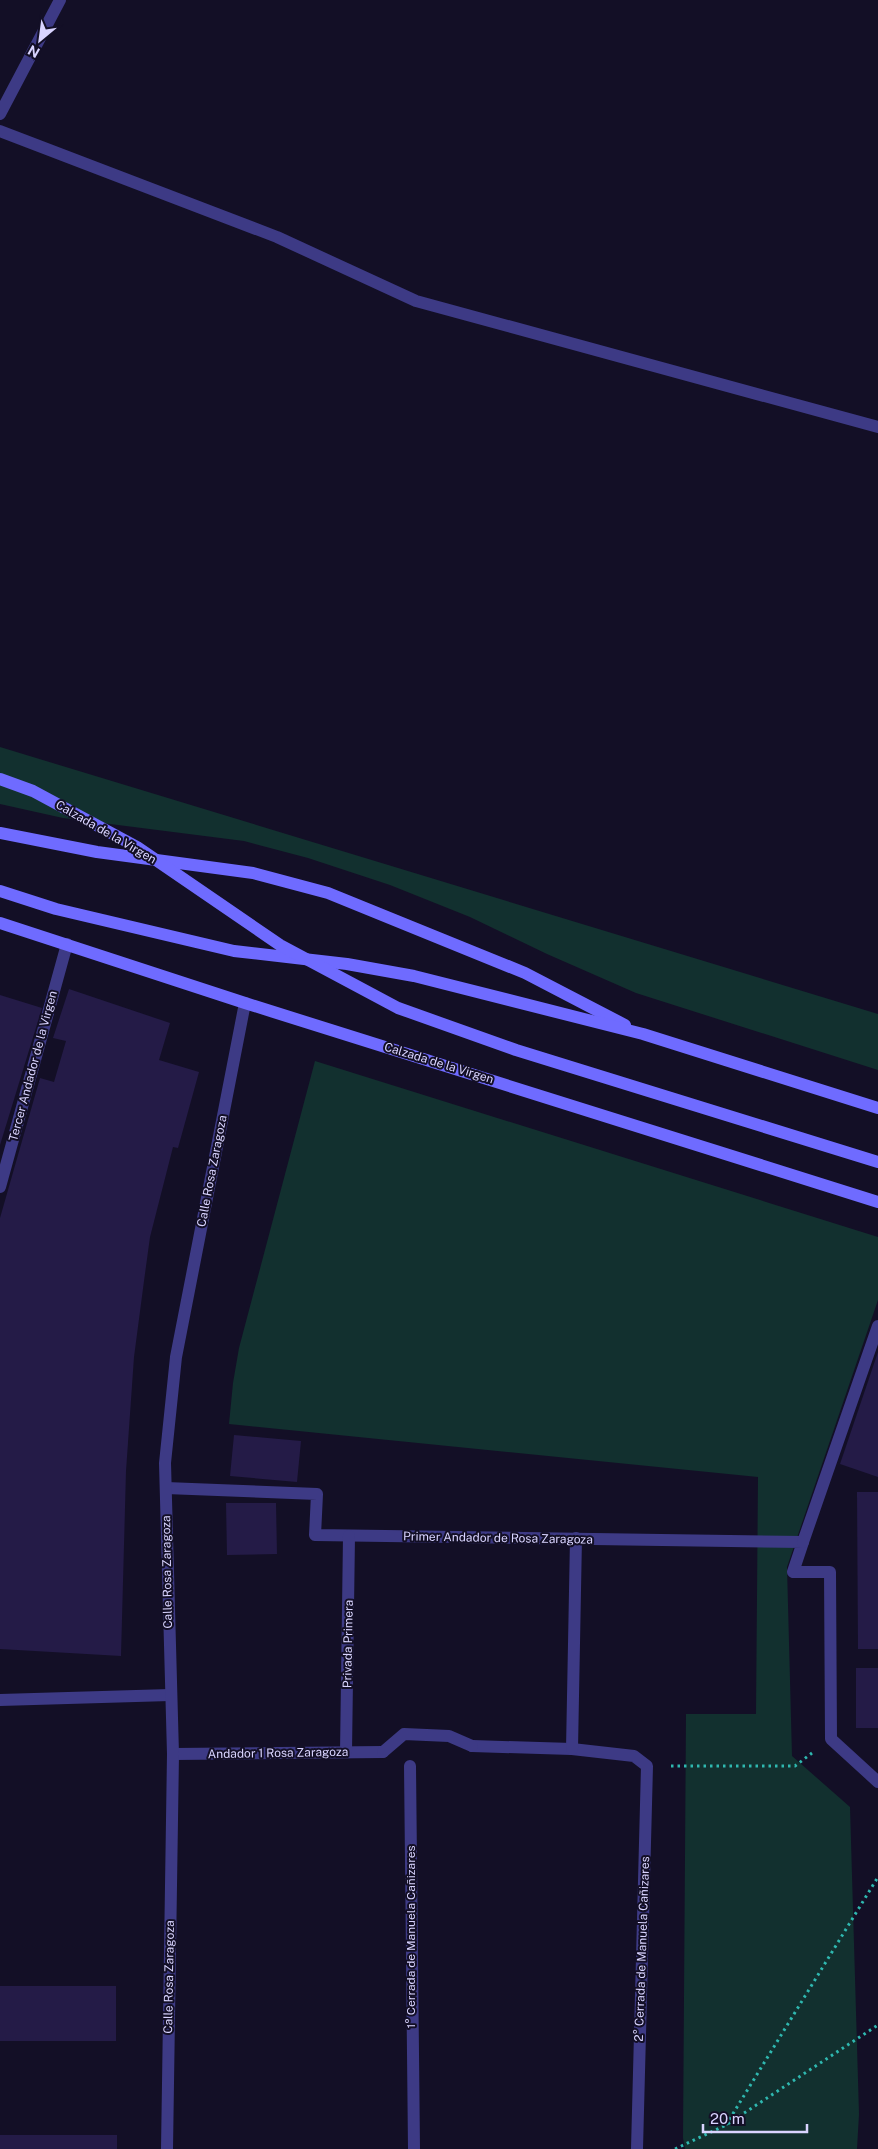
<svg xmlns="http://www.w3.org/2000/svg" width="878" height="2149" font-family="'Public Sans',sans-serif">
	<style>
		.green { fill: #12302f }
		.building { fill: #241b47 }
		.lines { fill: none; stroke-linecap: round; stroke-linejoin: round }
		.path { stroke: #2fb8b0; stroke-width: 3; stroke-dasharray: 2.5 4; stroke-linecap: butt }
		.lane { stroke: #3d3a85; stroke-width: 12 }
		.street { stroke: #3d3a85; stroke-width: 12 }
		.secondary { stroke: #6f6bff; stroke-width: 12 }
		.secondary-bridge { stroke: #6f6bff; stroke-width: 12 }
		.labels { text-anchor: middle; stroke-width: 4; stroke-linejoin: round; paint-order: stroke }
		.street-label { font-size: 12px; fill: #d9d4ff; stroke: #130f26 }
	</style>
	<rect width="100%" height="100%" fill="#130f26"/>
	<!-- green -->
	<g class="green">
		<path d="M0,747L878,1014V1070L636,993L547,954L470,917L390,885L308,858L244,841L63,818L0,804Z"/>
		<path d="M315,1061L878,1237V1300L787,1567L792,1756L850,1807L859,2114L857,2149H685L683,2138L686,1714H756L758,1477L229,1424L233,1383L239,1348Z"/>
	</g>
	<!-- building -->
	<g class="building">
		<path d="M69,989L170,1023L159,1060L199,1072L178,1148L173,1147L150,1237L144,1281L134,1357L126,1471L121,1656L0,1649V1218L40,1078L54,1082L66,1041L53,1038Z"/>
		<path d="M0,995L42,1008L0,1145Z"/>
		<path d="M878,1352V1477L840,1464Z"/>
		<path d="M234,1435L301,1441L297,1482L230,1476Z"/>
		<path d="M857,1492H878V1649H858Z"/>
		<path d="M226,1503H276L277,1554L227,1555Z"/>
		<rect x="856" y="1668" width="22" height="60"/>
		<rect x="0" y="1986" width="116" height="55"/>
		<rect x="0" y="2135" width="117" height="14"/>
	</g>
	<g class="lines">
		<!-- path -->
		<g class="path">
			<path d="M671,1766H795L812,1753"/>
			<path d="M726,2125L878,1877"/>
			<path d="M675,2149L726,2125L878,2025"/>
		</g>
		<!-- lane -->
		<g class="lane">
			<path d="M0,114L60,0"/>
			<path d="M0,131L277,237L416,301L878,427"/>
			<path d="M0,1700L170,1695"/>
			<path d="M472,1746L572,1749L634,1756L647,1766L637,2149"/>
			<path d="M173,1754L383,1752"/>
		</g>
		<!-- street -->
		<g class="street">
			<path d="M0,1187L67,944"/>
			<path d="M166,1488L317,1494L315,1535L803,1542L793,1572H830L831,1739L878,1782"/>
			<path d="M803,1542L878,1326"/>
			<path d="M572,1749L576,1538"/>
			<path d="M346,1752L349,1536"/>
			<path d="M383,1752L404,1734L449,1736L472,1746"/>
			<path d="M410,1766L414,2149"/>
			<path d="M167,2149L173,1754L165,1463L176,1357L245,1003"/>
		</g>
		<!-- secondary -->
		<g class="secondary">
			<path d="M0,833L97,852L253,873L328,893L525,973L625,1025"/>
			<path d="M0,891L56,909L234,951L347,964L414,976L643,1034L878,1108"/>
			<path d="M0,923L245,1003L878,1202"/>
		</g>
		<!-- secondary-bridge -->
		<path class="secondary-bridge" d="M0,779L33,791L137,847L280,945L398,1008L516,1050L878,1162"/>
	</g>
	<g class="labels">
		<!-- street labels -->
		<g class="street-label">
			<text transform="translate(106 832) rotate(30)" y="4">Calzada de la Virgen</text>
			<text transform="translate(439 1063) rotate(17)" y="4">Calzada de la Virgen</text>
			<text transform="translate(33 1066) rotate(-75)" y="4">Tercer Andador de la Virgen</text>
			<text transform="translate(212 1171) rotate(-79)" y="4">Calle Rosa Zaragoza</text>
			<text transform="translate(498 1538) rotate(1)" y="4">Primer Andador de Rosa Zaragoza</text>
			<text transform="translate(167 1572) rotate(-91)" y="4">Calle Rosa Zaragoza</text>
			<text transform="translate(348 1644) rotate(-89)" y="4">Privada Primera</text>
			<text transform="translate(278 1753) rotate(-1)" y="4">Andador 1 Rosa Zaragoza</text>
			<text transform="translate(411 1937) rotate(-90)" y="4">1° Cerrada de Manuela Cañizares</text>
			<text transform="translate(642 1949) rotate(-88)" y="4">2° Cerrada de Manuela Cañizares</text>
			<text transform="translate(169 1977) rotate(-89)" y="4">Calle Rosa Zaragoza</text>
		</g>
	</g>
	<!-- north arrow -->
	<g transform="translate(40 40) rotate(209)" stroke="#130f26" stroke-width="4" paint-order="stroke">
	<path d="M0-4L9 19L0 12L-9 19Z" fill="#d9d4ff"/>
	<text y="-8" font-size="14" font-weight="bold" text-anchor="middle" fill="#d9d4ff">N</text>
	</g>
	<!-- scale -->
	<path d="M703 2124v8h104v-8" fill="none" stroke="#d9d4ff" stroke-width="2.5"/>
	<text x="710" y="2124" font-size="15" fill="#d9d4ff" stroke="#130f26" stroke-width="4" paint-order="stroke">20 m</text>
</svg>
